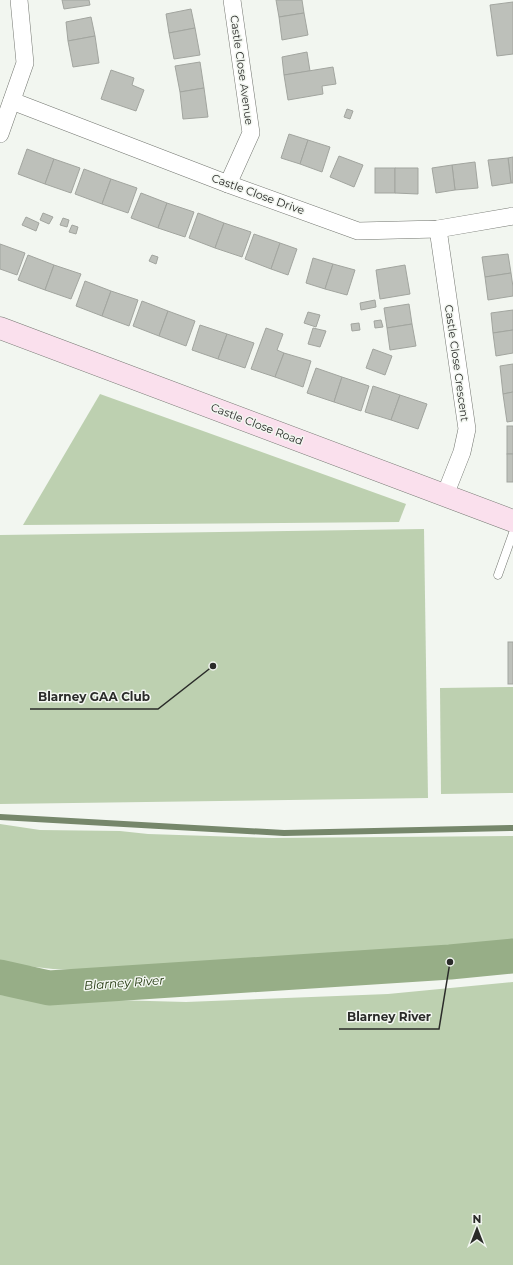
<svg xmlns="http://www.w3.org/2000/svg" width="513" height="1265" font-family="Montserrat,sans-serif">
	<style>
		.green { fill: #bdd0b0 }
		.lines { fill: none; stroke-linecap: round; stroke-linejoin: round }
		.stream { stroke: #76876b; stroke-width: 6 }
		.river { stroke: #97ae87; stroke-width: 35 }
		.building { fill: #bdc0ba; stroke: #a2a59f }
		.lane-casing { stroke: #747771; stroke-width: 9 }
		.street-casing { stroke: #747771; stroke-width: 18 }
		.secondary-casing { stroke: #747771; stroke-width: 23 }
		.lane { stroke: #fff; stroke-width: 8 }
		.street { stroke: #fff; stroke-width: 17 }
		.secondary { stroke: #fae0ed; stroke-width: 22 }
		.labels { text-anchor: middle; stroke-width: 3; stroke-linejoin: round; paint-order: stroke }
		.street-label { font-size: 11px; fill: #2a2b29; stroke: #f2f6f0 }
		.water-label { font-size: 12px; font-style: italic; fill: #1d3308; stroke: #f2f6f0 }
		.leader { fill: none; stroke: #2a2b29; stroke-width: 1.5 }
		.callout-dot { fill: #2a2b29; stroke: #f2f6f0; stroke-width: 1.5 }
		.callout-label { font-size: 12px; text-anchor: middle; font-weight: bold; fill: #2a2b29; stroke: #f2f6f0; stroke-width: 3; stroke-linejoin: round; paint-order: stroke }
	</style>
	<rect width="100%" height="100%" fill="#f2f6f0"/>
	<!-- green -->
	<g class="green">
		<path d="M100,394L406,504L399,522L23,525Z"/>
		<path d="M424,529L428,798L0,804V535Z"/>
		<path d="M513,687V793L441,794L440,688Z"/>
		<path d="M0,824L40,830L120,831L148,834L272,838L513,836V948L458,952L383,964L241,961L79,970L53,969L0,963Z"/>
		<path d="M513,982V1265H0V995L40,998L186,1002L388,994Z"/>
	</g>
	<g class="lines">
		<!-- stream -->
		<path class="stream" d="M0,817L284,833L513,828"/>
		<!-- river -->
		<path class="river" d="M0,977L49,988L450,962L513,956"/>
	</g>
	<!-- building -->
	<g class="building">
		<path d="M62,0H89L90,5L64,9Z"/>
		<path d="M276,0H302L304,13L279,17Z"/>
		<path d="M513,2V54L497,56L490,5Z"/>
		<path d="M191,9L195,28L169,33L166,14Z"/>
		<path d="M304,13L308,35L282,40L279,17Z"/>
		<path d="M91,17L95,36L68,41L66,22Z"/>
		<path d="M195,28L200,55L174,59L169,33Z"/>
		<path d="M95,36L99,63L73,67L68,41Z"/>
		<path d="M307,52L310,71L284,75L282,57Z"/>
		<path d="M200,62L204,88L180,92L175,66Z"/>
		<path d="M333,67L336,84L322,86L323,94L288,100L284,75Z"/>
		<path d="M111,70L134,78L132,85L144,90L136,111L101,99Z"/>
		<path d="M204,88L208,117L183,119L180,92Z"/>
		<path d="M347,109L353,111L350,119L344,117Z"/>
		<path d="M289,134L308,140L300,164L281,158Z"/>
		<path d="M308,140L330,147L322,172L300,164Z"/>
		<path d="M27,149L54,159L45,184L18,174Z"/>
		<path d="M339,156L363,165L354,187L330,177Z"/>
		<path d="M513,157V183H511L508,158Z"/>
		<path d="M508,158L511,183L492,186L488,160Z"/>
		<path d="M54,159L80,168L71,193L45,184Z"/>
		<path d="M475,162L478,188L455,190L452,165Z"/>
		<path d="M452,165L455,190L436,193L432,168Z"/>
		<rect x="375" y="168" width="20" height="25"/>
		<path d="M395,168H418V194L395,193Z"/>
		<path d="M84,169L111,179L102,204L75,194Z"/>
		<path d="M111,179L137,188L128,213L102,204Z"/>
		<path d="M141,193L167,203L158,228L131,218Z"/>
		<path d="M167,203L194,212L185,237L158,228Z"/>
		<path d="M43,213L53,217L49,224L40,220Z"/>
		<path d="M198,213L224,223L215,248L189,238Z"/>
		<path d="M26,217L39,223L36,231L22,225Z"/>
		<path d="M63,218L69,220L67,227L60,225Z"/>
		<path d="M224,223L251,232L242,257L215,248Z"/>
		<path d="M72,225L78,227L76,234L69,232Z"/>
		<path d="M254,234L280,243L271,269L245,259Z"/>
		<path d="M280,243L297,249L288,275L271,269Z"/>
		<path d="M0,244L25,253L17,275L0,269Z"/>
		<path d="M508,254L511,273L485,277L482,257Z"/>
		<path d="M28,255L54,265L45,290L18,280Z"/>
		<path d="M152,255L158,257L156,264L149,261Z"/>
		<path d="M313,258L333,264L325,289L306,283Z"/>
		<path d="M333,264L355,270L347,295L325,289Z"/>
		<path d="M54,265L81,274L71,299L45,290Z"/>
		<path d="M405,265L410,294L380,299L376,270Z"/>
		<path d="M511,273L513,287V296L488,300L485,277Z"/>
		<path d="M85,281L111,291L102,316L76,306Z"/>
		<path d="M111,291L138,300L129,326L102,316Z"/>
		<path d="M375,300L376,307L361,310L360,303Z"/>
		<path d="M142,301L168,311L159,336L133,326Z"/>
		<path d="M409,304L412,324L387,328L384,308Z"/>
		<path d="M513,310V330L493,333L491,313Z"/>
		<path d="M168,311L195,321L186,346L159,336Z"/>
		<path d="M308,312L320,315L316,327L304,323Z"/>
		<path d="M381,320L383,327L375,328L374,321Z"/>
		<path d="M359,323L360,330L352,331L351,324Z"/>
		<path d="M412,324L416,346L390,350L387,328Z"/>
		<path d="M200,325L227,334L218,359L192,350Z"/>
		<path d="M266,328L283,334L277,350L284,353L275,377L251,369Z"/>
		<path d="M313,328L326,331L320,347L308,344Z"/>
		<path d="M513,330V353L496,356L493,333Z"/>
		<path d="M227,334L254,343L245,368L218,359Z"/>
		<path d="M373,349L392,356L385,375L366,368Z"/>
		<path d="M284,353L311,361L303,387L275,377Z"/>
		<path d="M513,364V392L503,394L500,366Z"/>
		<path d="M316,368L342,377L334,402L307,393Z"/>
		<path d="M342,377L369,386L361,411L334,402Z"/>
		<path d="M373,386L400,395L391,420L365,412Z"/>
		<path d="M513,392V421L507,422L503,394Z"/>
		<path d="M400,395L427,404L418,429L391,420Z"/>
		<rect x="507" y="426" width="6" height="28"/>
		<rect x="507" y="454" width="6" height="28"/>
		<rect x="508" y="642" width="5" height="42"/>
	</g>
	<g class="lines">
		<defs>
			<path id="lane" d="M498,575L513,533"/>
			<g id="street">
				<path d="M12,101L228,184L358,231L438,229L513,216"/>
				<path d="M0,134L25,63L19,0"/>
				<path d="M228,184L251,133L232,0"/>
				<path d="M438,229L467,429L462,452L445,495"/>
			</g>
			<path id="secondary" d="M0,328L513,521"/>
		</defs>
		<!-- lane casing -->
		<use href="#lane" class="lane-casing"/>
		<!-- street casing -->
		<use href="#street" class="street-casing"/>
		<!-- secondary casing -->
		<use href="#secondary" class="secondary-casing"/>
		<!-- lane -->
		<use href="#lane" class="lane"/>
		<!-- street -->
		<use href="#street" class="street"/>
		<!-- secondary -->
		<use href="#secondary" class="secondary"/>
	</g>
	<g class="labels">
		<!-- street labels -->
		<g class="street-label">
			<text transform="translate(242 70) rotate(82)" y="4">Castle Close Avenue</text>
			<text transform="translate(258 194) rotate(20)" y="4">Castle Close Drive</text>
			<text transform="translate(457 363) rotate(82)" y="4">Castle Close Crescent</text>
			<text transform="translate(257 424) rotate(21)" y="4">Castle Close Road</text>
		</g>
		<!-- water labels -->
		<g class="water-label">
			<text transform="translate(124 983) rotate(-4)" y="4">Blarney River</text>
		</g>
	</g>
	<!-- callouts -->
	<path class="leader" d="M213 666L158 709H30M450 962L439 1029H339"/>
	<g class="callout-dot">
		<circle cx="213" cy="666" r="4"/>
		<circle cx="450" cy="962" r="4"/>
	</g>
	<g class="callout-label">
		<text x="94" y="701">Blarney GAA Club</text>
		<text x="389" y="1021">Blarney River</text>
	</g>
	<!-- north arrow -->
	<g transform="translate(477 1229)" stroke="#f2f6f0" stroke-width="3" paint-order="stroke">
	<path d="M0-3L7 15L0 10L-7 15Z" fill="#2a2b29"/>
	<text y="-6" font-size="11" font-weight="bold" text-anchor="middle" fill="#2a2b29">N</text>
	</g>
</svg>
